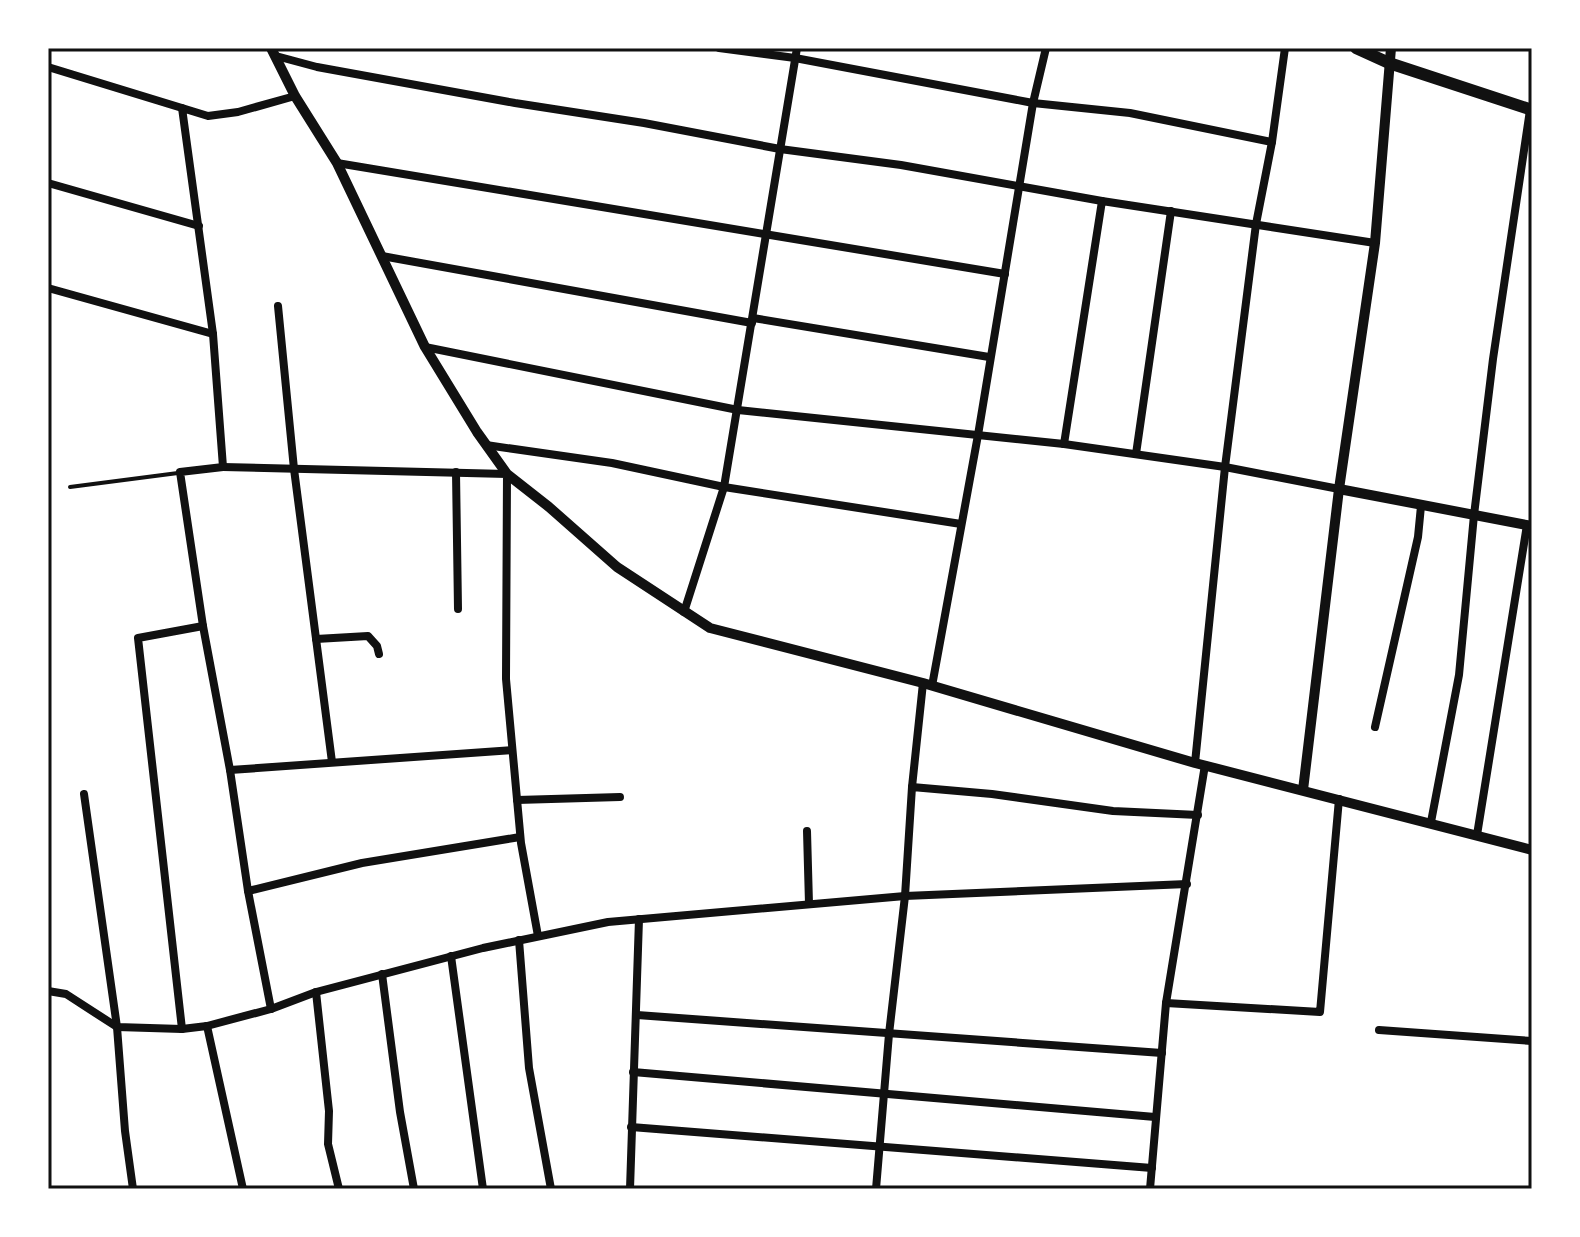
<svg xmlns="http://www.w3.org/2000/svg" width="1580" height="1237" font-family="'IBM Plex Sans',sans-serif">
	<style>
		.lines { fill: none; stroke-linecap: round; stroke-linejoin: round }
		.service { stroke: #111; stroke-width: 4 }
		.minor { stroke: #111; stroke-width: 8 }
		.tertiary { stroke: #111; stroke-width: 10 }
		.primary { stroke: #111; stroke-width: 12 }
		.neatline { fill: none; stroke: #111; stroke-width: 3 }
	</style>
	<rect width="100%" height="100%" fill="#fff"/>
	<g class="lines">
		<!-- service -->
		<path class="service" d="M70,487L178,473"/>
		<!-- minor -->
		<g class="minor">
			<path d="M719,48L795,58L1033,103L1130,113L1272,142"/>
			<path d="M276,56L317,67L515,103L644,123L780,149L901,165L1102,201"/>
			<path d="M48,67L182,108"/>
			<path d="M337,163L1005,274"/>
			<path d="M48,183L199,226"/>
			<path d="M382,256L752,323"/>
			<path d="M48,288L213,334"/>
			<path d="M278,306L294,469L332,762"/>
			<path d="M753,318L989,357"/>
			<path d="M425,347L738,410L1064,444L1225,467L1339,489"/>
			<path d="M1064,444L1102,201L1375,243"/>
			<path d="M486,445L612,463L724,487L961,524"/>
			<path d="M1136,454L1171,211"/>
			<path d="M223,467L507,474L506,679L521,843L538,936"/>
			<path d="M456,472L458,609"/>
			<path d="M684,612L724,487L797,48"/>
			<path d="M203,626L230,770"/>
			<path d="M316,639L368,636L377,646L379,654"/>
			<path d="M932,686L978,435L1033,103L1046,48"/>
			<path d="M1375,727L1418,537L1421,506"/>
			<path d="M1195,763L1225,467L1256,224L1272,142L1285,48"/>
			<path d="M912,787L923,683"/>
			<path d="M84,794L117,1027L125,1131L133,1189"/>
			<path d="M517,800L620,797"/>
			<path d="M1431,822L1459,675L1474,515L1493,359L1530,110"/>
			<path d="M807,831L809,904"/>
			<path d="M1477,835L1527,525"/>
			<path d="M248,891L362,863L520,837"/>
			<path d="M519,940L529,1068L551,1189"/>
			<path d="M451,956L483,1189"/>
			<path d="M382,974L400,1112L414,1189"/>
			<path d="M48,991L66,994L117,1027L182,1029L207,1026L271,1009L316,992L483,948L608,922L905,896L1187,884"/>
			<path d="M316,992L329,1111L328,1144L339,1189"/>
			<path d="M1166,1003L1320,1012L1339,799"/>
			<path d="M271,1009L248,891L230,770L512,750"/>
			<path d="M637,1015L1162,1053"/>
			<path d="M207,1026L243,1189"/>
			<path d="M182,1029L138,638L203,626L180,472L223,467L213,334L182,108L208,116L238,112L295,96"/>
			<path d="M1379,1030L1532,1041"/>
			<path d="M633,1072L1155,1117"/>
			<path d="M631,1127L1152,1168"/>
			<path d="M630,1189L639,919"/>
			<path d="M876,1189L889,1034L905,896L912,787L992,794L1113,811L1198,815"/>
			<path d="M1150,1189L1166,1003L1205,765"/>
		</g>
		<!-- tertiary -->
		<g class="tertiary">
			<path d="M271,48L295,96L337,163L425,347L477,432L507,474L549,507L617,567L710,628L923,683L1195,763L1532,850"/>
			<path d="M1339,489L1532,526"/>
			<path d="M1303,790L1339,489L1375,243L1391,48"/>
		</g>
		<!-- primary -->
		<path class="primary" d="M1356,48L1389,63L1532,110"/>
	</g>
	<!-- border -->
	<rect width="1580" height="1237" fill="none" stroke="#ffffff" stroke-width="100"/>
	<rect x="50" y="50" width="1480" height="1137" class="neatline"/>
</svg>
